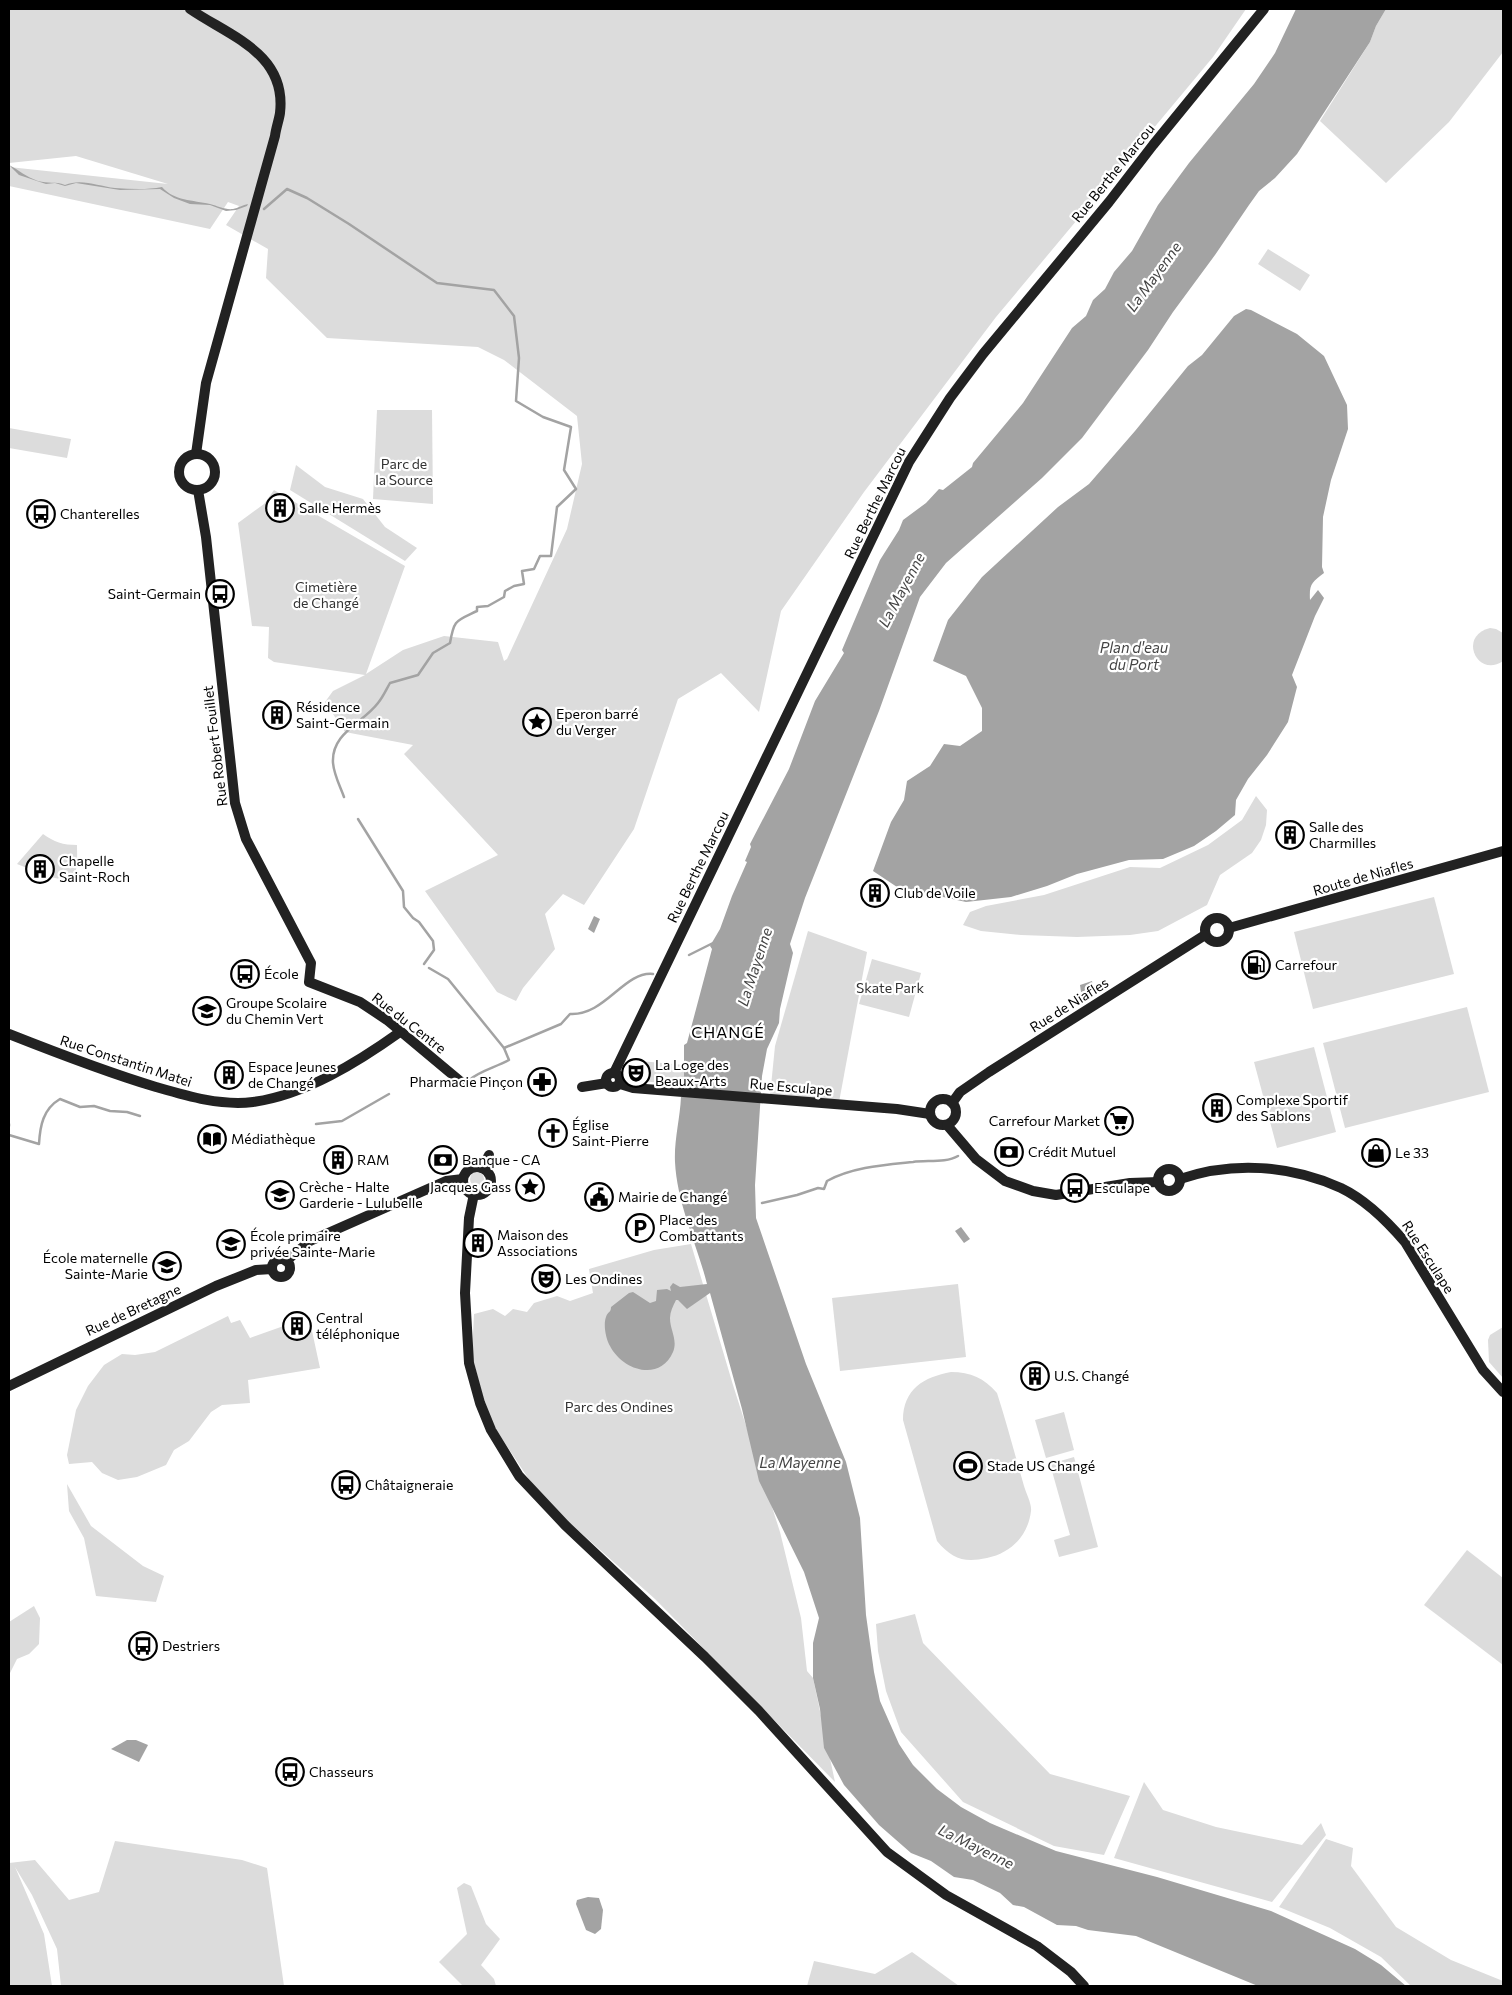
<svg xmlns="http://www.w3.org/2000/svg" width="1512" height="1995" font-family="Commissioner,sans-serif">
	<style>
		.green { fill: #dcdcdc }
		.water { fill: #a3a3a3 }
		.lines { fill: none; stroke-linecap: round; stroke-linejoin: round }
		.stream { stroke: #a3a3a3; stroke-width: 2.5 }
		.secondary { stroke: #222; stroke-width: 10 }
		.labels { text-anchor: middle; stroke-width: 4.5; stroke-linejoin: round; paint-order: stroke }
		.street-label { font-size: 14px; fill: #000; stroke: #fff }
		.park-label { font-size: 14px; fill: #333; stroke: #fff }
		.poi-label { font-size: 14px; fill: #000; stroke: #fff; text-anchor: start }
		.water-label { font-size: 15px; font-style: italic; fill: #444; stroke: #fff }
		.quarter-label { font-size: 16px; letter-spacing: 1px; fill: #000; stroke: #fff }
	</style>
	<rect width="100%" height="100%" fill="#fff"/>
	<!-- green -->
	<g class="green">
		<path d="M9,9H1246L1213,57L996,317L864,492L781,611L759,712L721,673L678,699L634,829L584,905L563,894L545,914L555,949L523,988L516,1001L497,992L425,891L498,855L404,754L413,745L345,732L325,702L333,691L365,675L274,662L268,658L269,627L252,626L238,523L264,504L274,490L405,566L366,674L403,650L444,636L498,642L504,661L507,659L567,529L582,464L577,416L504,360L478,347L327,338L266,278L268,249L226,225L239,206L228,202L210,229L9,186V167L168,184L76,156L9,163Z"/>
		<path d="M1386,9H1503V52L1449,122L1386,183L1320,121L1370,42L1376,26Z"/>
		<path d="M1268,249L1310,275L1300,291L1258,264Z"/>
		<path d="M377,410H432L433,504L373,499Z"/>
		<path d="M9,428L71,439L67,458L9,448Z"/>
		<path d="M296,465L325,487L363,499L385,527L417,548L405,561L290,490Z"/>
		<path d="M1490,628L1496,629L1503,633V661C1478,679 1457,636 1490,628Z"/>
		<path d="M1256,796L1267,810L1266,825L1261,840L1252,853L1220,875L1207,905L1158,931L1130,935L1077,937L1021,935L981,931L963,925L970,912L986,906L1044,895L1130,867L1160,868L1208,845L1242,820Z"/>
		<path d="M43,834C54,842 63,845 77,845C77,853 78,866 75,873C67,889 29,868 17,864Z"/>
		<path d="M1434,897L1454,974L1313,1009L1294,932Z"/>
		<path d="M808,931L867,952L839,1102L770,1096L775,1046Z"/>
		<path d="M872,959L921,973L909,1017L859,1004Z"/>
		<path d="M1467,1007L1489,1092L1345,1128L1323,1043Z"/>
		<path d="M1314,1047L1336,1132L1277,1148L1254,1062Z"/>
		<path d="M640,1061L684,1065V1085L641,1081Z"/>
		<circle cx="477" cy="1179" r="7"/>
		<path d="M691,1244L733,1385L780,1532L801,1618L807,1671L813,1678L835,1782L655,1599L561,1515L534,1487L493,1425L485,1405L472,1355L474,1314L493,1309L505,1316L513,1309L527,1312L534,1303L557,1296L570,1301L593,1293L589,1269L654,1250Z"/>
		<path d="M958,1284L966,1357L840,1371L832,1298Z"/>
		<path d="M228,1316L231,1323L240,1320L250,1338L309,1317L320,1368L248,1380L250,1403L222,1405L211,1412L189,1441L174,1450L166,1465L137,1477L118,1480L102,1473L92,1462L69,1464L67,1455L76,1410L88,1386L104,1365L122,1354L135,1355L155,1352Z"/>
		<path d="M1503,1327V1378L1489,1362L1488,1340L1490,1335Z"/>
		<path d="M951,1372C971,1372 984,1378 997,1393C1007,1424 1015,1455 1024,1486C1026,1493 1032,1504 1031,1511C1028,1536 1011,1553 987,1558C964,1563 952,1559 937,1541L903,1420C903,1389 924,1377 951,1372Z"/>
		<path d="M1064,1412L1074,1450L1046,1458L1035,1420Z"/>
		<path d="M1074,1457L1098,1547L1059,1557L1054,1540L1070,1535L1050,1464Z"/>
		<path d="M67,1484L91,1526L143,1566L164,1576L156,1602L96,1596L84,1538L69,1511Z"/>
		<path d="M1467,1550L1503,1578V1665L1424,1605Z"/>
		<path d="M34,1606L40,1618L39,1644L29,1654L17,1659L9,1675V1622Z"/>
		<path d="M915,1614L923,1643L1050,1774L1130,1796L1104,1855L1054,1846L963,1802L901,1732L886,1691L878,1651L876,1624Z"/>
		<path d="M1144,1782L1163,1810L1216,1827L1302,1845L1321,1823L1326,1835L1272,1902L1114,1858Z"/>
		<path d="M1326,1839L1353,1848L1351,1866L1396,1927L1451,1960L1503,1981V1986H1411L1381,1957L1330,1928L1279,1907Z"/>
		<path d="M115,1841L242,1860L267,1868L284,1986H61L57,1949L32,1895L15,1867L44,1934L52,1986H9V1863L35,1860L69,1900L99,1892Z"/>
		<path d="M464,1883L471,1886L486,1924L500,1939L481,1965L494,1979L496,1986H463L439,1962L467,1934L457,1888Z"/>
		<path d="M912,1952L959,1986H807L814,1961L875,1974Z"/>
	</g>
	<!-- water -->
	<g class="water">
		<path d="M1296,9H1386L1376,26L1370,42L1297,154L1275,178L1259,191L1249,205L1215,255L1173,312L1148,350L1082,438L1042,478L946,563L920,597L879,711L805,898L790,944L793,953L780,1009L779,1023L767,1049L762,1076L755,1185L756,1218L806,1364L846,1462L860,1518L866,1615L874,1672L880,1701L899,1744L913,1765L937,1789L961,1807L990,1823L1056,1851L1157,1877L1271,1911L1355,1949L1381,1965L1406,1986H1258L1136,1936L1088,1930L1076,1926L1057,1925L1024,1907L1013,1905L1000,1893L973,1880L954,1877L931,1861L911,1853L879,1825L844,1785L824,1748L820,1709L813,1678V1643L819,1618L804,1572L759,1481L742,1409L710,1293L687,1309L678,1300H676C673,1306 670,1312 670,1318C670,1330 678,1340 673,1352C660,1382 623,1371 610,1346C606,1339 603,1325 606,1317C608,1311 611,1313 611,1307L629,1293L633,1292L650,1303L656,1301L657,1290L667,1289L671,1291L670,1287L673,1283L680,1287L707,1284C697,1244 677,1204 675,1162C674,1140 680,1119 681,1097H684L686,1086L684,1085V1045L687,1043L712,949L710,946L720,929L732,896L747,862L745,861L751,847L750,844L789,769L815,701L844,653L842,650L880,560L899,530L903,520L926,503L939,489L943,490L972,467L973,463L1023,403L1072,328L1086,316L1093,300L1105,289L1114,272L1132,251L1158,205L1189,163L1254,84L1275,53Z"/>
		<path d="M9,165C19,170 26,177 38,181C48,184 55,181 65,185C81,178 98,186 115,188C131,189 147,190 162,187C174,201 193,200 210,204C218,206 225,210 233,209C238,208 243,205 248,204L247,206L236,210L226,211L210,205L190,204L174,198L160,189L120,190L76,183L65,186L55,183L46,184L19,175Z"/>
		<path d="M1246,309L1251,310L1297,334L1324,356L1347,405L1348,429L1331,480L1323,517L1322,567L1324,573C1312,582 1309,584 1310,600L1318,590L1324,598L1315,616L1292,675L1297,687L1288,722L1267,755L1248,779L1236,800L1235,815L1216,831L1194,846L1163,859L1129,860L1077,874L1047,886L1011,897L966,902L897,887L873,871L891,822L904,800L907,781L930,766L944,744L960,746L982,731V708L966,676L933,661L948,620L982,577L1058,507L1089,484L1135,431L1188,366L1202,355L1234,316Z"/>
		<path d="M594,916L600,919L594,933L588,929Z"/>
		<path d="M1092,981L1094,991L1081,992L1080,985Z"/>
		<path d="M961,1227L970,1239L964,1243L955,1231Z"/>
		<path d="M127,1740H136L148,1745L139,1762L111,1749Z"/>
		<path d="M588,1897L599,1898L603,1910L601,1929L595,1934L586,1930L576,1904L577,1900Z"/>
	</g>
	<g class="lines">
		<!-- stream -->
		<g class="stream">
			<path d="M264,209L287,189L307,198L349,224L437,283L494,290L514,316L519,358L516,401L543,417L571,427L564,470L576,489L557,507L551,556H540L534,569L522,571L524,584L514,586L505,591L504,597L488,606L477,607V611C456,621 454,619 450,643L433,653L418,675L390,683C386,690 383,697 378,703C363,723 331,733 333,763C334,775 340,786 344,797"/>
			<path d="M358,819L403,891L404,907L413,918L419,922L433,941L434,950L424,964"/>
			<path d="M689,955L713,943"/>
			<path d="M429,968L448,979L504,1048"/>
			<path d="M469,1080C482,1070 494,1068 509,1060L504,1048L561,1024L570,1014C605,1016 624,971 653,974"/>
			<path d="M9,1124V1126"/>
			<path d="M316,1124L342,1121L389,1094"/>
			<path d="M9,1135L39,1144C40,1126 43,1109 60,1099L80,1107L94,1106L110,1111L127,1112L140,1116"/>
			<path d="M762,1203L797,1195L818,1188L824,1189L827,1181C853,1167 884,1165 913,1162C927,1160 946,1163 958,1156"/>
		</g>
		<!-- secondary -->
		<g class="secondary">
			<path d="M190,9C229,36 287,53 280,113C279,120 276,128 275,136L206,383L196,454"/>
			<circle cx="197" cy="472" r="18"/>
			<path d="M198,490L206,537L235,803L246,839L311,963L309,982L360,1002L387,1020L460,1081"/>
			<circle cx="1217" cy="930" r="12"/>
			<path d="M1229,928L1503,851"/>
			<path d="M9,1034C57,1053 106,1072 156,1087C187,1096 220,1106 253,1102C305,1095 358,1062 400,1032"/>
			<circle cx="613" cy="1080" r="7"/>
			<path d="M614,1073L909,462L950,398L983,354L1109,202L1153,145L1264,9"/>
			<path d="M620,1084L633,1088L897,1109L930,1114"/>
			<path d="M582,1087L607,1083"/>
			<circle cx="943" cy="1112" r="13"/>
			<path d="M952,1103L960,1092L989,1072L1205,935"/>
			<path d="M947,1125L976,1159L1005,1181L1033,1191L1056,1195L1130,1183L1159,1182"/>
			<circle cx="477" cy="1181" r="14"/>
			<path d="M482,1168L489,1155"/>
			<circle cx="1169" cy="1180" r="11"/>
			<path d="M1180,1179C1233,1161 1290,1165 1341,1188C1366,1200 1387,1221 1405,1242L1483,1370L1503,1392"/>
			<path d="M474,1194L469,1218L465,1293L469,1363L480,1403L491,1430L519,1476L565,1525L705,1657L759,1711L887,1852L946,1895L1037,1946L1071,1972L1084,1986"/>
			<circle cx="281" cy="1268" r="9"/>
			<path d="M286,1261L310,1241L446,1181L463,1179"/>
			<path d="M9,1386L216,1286L256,1270L272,1269"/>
		</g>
	</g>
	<!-- icons -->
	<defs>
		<symbol id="building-ring" viewBox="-11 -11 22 22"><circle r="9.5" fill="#fff" stroke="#000" stroke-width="1.5"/><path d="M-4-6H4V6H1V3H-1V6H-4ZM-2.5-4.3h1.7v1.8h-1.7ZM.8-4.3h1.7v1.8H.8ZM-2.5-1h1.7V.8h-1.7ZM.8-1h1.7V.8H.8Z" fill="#000"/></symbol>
		<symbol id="bus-ring" viewBox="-11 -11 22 22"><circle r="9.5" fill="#fff" stroke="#000" stroke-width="1.5"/><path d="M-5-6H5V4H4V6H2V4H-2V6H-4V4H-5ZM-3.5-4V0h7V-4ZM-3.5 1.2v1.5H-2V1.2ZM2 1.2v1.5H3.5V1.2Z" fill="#000"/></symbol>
		<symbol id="sight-ring" viewBox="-11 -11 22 22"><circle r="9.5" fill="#fff" stroke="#000" stroke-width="1.5"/><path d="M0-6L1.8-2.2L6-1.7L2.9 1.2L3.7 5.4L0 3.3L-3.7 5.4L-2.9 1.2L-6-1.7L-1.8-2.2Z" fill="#000"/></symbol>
		<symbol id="fuel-ring" viewBox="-11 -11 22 22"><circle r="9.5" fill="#fff" stroke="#000" stroke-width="1.5"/><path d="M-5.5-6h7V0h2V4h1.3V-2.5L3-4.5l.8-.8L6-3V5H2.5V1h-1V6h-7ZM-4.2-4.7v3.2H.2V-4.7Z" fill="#000"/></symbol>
		<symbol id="school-ring" viewBox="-11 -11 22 22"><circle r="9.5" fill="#fff" stroke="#000" stroke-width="1.5"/><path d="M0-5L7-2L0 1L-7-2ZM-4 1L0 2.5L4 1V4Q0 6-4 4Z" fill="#000"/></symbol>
		<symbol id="theatre-ring" viewBox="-11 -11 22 22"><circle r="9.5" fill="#fff" stroke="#000" stroke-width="1.5"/><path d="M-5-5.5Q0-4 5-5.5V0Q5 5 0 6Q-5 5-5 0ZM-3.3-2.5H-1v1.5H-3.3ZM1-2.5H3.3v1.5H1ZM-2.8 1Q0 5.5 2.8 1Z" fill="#000"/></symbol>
		<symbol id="pharmacy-ring" viewBox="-11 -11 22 22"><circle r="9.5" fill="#fff" stroke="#000" stroke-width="1.5"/><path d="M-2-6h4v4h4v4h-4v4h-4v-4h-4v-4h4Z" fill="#000"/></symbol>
		<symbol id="supermarket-ring" viewBox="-11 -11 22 22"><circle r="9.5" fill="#fff" stroke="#000" stroke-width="1.5"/><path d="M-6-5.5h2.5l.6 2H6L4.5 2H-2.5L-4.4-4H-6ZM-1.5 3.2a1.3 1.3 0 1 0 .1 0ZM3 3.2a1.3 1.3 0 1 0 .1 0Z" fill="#000"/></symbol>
		<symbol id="church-ring" viewBox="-11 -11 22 22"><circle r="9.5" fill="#fff" stroke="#000" stroke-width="1.5"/><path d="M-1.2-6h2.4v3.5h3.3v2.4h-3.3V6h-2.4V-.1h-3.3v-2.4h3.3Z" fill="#000"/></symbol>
		<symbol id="library-ring" viewBox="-11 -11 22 22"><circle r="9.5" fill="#fff" stroke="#000" stroke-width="1.5"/><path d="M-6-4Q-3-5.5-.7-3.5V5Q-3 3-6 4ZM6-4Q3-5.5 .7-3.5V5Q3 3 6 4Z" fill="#000"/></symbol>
		<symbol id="bank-ring" viewBox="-11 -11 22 22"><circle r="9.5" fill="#fff" stroke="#000" stroke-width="1.5"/><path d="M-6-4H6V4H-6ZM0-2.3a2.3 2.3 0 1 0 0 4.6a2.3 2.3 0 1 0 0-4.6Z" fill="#000"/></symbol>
		<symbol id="shop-ring" viewBox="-11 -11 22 22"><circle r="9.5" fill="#fff" stroke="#000" stroke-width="1.5"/><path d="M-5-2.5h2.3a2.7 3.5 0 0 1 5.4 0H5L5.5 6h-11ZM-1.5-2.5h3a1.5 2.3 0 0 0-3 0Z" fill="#000"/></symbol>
		<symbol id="civic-ring" viewBox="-11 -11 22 22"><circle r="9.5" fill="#fff" stroke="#000" stroke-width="1.5"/><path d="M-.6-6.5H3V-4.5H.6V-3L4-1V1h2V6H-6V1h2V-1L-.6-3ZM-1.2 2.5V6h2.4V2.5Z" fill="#000"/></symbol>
		<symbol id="parking-ring" viewBox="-11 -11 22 22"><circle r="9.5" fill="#fff" stroke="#000" stroke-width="1.5"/><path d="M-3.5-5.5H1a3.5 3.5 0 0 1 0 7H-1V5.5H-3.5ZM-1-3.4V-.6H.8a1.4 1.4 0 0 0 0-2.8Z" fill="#000"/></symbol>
		<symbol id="stadium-ring" viewBox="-11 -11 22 22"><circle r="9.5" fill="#fff" stroke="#000" stroke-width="1.5"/><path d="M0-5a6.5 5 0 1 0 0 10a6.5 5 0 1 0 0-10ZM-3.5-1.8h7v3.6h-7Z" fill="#000"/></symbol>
	</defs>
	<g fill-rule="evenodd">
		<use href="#building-ring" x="264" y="492" width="32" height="32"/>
		<use href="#bus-ring" x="25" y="498" width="32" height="32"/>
		<use href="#bus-ring" x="204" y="578" width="32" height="32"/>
		<use href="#building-ring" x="261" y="699" width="32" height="32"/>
		<use href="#sight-ring" x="521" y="706" width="32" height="32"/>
		<use href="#building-ring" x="1274" y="819" width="32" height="32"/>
		<use href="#building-ring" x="24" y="853" width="32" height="32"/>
		<use href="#building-ring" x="859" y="877" width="32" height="32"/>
		<use href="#fuel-ring" x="1240" y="949" width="32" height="32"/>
		<use href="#bus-ring" x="229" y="958" width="32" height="32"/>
		<use href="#school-ring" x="191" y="995" width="32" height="32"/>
		<use href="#theatre-ring" x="620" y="1057" width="32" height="32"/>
		<use href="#building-ring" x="213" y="1059" width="32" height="32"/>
		<use href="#pharmacy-ring" x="526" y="1066" width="32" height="32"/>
		<use href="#building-ring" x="1201" y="1092" width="32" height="32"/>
		<use href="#supermarket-ring" x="1103" y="1105" width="32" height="32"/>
		<use href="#church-ring" x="537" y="1117" width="32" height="32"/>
		<use href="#library-ring" x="196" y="1123" width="32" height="32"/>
		<use href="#bank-ring" x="993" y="1136" width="32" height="32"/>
		<use href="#shop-ring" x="1360" y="1137" width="32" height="32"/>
		<use href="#building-ring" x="322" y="1144" width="32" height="32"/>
		<use href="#bank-ring" x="427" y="1144" width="32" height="32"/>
		<use href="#sight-ring" x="514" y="1171" width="32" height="32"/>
		<use href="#bus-ring" x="1059" y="1172" width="32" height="32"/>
		<use href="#school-ring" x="264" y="1179" width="32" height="32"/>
		<use href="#civic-ring" x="583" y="1181" width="32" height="32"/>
		<use href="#parking-ring" x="624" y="1212" width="32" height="32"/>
		<use href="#building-ring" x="462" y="1227" width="32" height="32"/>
		<use href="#school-ring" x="215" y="1228" width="32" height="32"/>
		<use href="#school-ring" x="151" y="1250" width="32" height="32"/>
		<use href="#theatre-ring" x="530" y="1263" width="32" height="32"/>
		<use href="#building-ring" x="281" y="1310" width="32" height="32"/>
		<use href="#building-ring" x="1019" y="1360" width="32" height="32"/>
		<use href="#stadium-ring" x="952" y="1450" width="32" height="32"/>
		<use href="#bus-ring" x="330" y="1469" width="32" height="32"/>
		<use href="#bus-ring" x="127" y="1630" width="32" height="32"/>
		<use href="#bus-ring" x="274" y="1756" width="32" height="32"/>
	</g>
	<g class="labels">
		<!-- street labels -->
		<g class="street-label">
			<text transform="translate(1113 173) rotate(-51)" y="5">Rue Berthe Marcou</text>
			<text transform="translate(875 503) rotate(-64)" y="5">Rue Berthe Marcou</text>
			<text transform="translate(215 746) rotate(-97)" y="5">Rue Robert Fouillet</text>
			<text transform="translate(698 867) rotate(-64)" y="5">Rue Berthe Marcou</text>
			<text transform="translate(1363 877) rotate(-16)" y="5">Route de Niafles</text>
			<text transform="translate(1069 1005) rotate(-32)" y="5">Rue de Niafles</text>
			<text transform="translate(409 1023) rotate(38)" y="5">Rue du Centre</text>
			<text transform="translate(126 1061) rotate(18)" y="5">Rue Constantin Matei</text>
			<text transform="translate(791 1087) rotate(5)" y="5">Rue Esculape</text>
			<text transform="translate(1428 1257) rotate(57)" y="5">Rue Esculape</text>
			<text transform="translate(133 1310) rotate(-25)" y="5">Rue de Bretagne</text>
		</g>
		<!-- park labels -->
		<g class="park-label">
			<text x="404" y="469">Parc de<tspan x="404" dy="16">la Source</tspan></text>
			<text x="326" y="592">Cimetière<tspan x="326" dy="16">de Changé</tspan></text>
			<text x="890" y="993">Skate Park</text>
			<text x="619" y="1412">Parc des Ondines</text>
		</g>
		<!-- poi labels -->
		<g class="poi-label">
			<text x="299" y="513">Salle Hermès</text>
			<text x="60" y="519">Chanterelles</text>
			<text x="201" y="599" text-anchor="end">Saint-Germain</text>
			<text x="296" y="712">Résidence<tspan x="296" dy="16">Saint-Germain</tspan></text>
			<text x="556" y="719">Eperon barré<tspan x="556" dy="16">du Verger</tspan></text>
			<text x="1309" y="832">Salle des<tspan x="1309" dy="16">Charmilles</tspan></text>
			<text x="59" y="866">Chapelle<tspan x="59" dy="16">Saint-Roch</tspan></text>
			<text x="894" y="898">Club de Voile</text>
			<text x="1275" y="970">Carrefour</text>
			<text x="264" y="979">École</text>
			<text x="226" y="1008">Groupe Scolaire<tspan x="226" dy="16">du Chemin Vert</tspan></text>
			<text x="655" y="1070">La Loge des<tspan x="655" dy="16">Beaux-Arts</tspan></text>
			<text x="248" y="1072">Espace Jeunes<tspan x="248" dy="16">de Changé</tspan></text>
			<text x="523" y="1087" text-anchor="end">Pharmacie Pinçon</text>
			<text x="1236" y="1105">Complexe Sportif<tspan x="1236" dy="16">des Sablons</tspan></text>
			<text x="1100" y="1126" text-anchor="end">Carrefour Market</text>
			<text x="572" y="1130">Église<tspan x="572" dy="16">Saint-Pierre</tspan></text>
			<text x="231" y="1144">Médiathèque</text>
			<text x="1028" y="1157">Crédit Mutuel</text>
			<text x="1395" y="1158">Le 33</text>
			<text x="357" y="1165">RAM</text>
			<text x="462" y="1165">Banque - CA</text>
			<text x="299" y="1192">Crèche - Halte<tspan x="299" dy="16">Garderie - Lulubelle</tspan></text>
			<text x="511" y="1192" text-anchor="end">Jacques Gass</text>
			<text x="1094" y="1193">Esculape</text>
			<text x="618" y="1202">Mairie de Changé</text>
			<text x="659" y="1225">Place des<tspan x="659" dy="16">Combattants</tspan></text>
			<text x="497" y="1240">Maison des<tspan x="497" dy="16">Associations</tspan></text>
			<text x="250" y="1241">École primaire<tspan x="250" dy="16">privée Sainte-Marie</tspan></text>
			<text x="148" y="1263" text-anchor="end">École maternelle<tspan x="148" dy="16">Sainte-Marie</tspan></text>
			<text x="565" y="1284">Les Ondines</text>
			<text x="316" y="1323">Central<tspan x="316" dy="16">téléphonique</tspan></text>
			<text x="1054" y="1381">U.S. Changé</text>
			<text x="987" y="1471">Stade US Changé</text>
			<text x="365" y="1490">Châtaigneraie</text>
			<text x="162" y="1651">Destriers</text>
			<text x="309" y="1777">Chasseurs</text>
		</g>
		<!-- water labels -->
		<g class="water-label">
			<text transform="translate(1154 277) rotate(-54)" y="5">La Mayenne</text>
			<text transform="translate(902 590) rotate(-62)" y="5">La Mayenne</text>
			<text x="1134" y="653">Plan d'eau<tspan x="1134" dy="17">du Port</tspan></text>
			<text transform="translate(755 967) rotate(-72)" y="5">La Mayenne</text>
			<text x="800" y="1468">La Mayenne</text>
			<text transform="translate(976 1847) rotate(26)" y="5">La Mayenne</text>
		</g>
		<!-- quarter labels -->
		<g class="quarter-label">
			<text x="728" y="1038">CHANGÉ</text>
		</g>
	</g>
	<!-- border -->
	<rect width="1512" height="1995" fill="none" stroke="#000000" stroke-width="20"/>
</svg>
